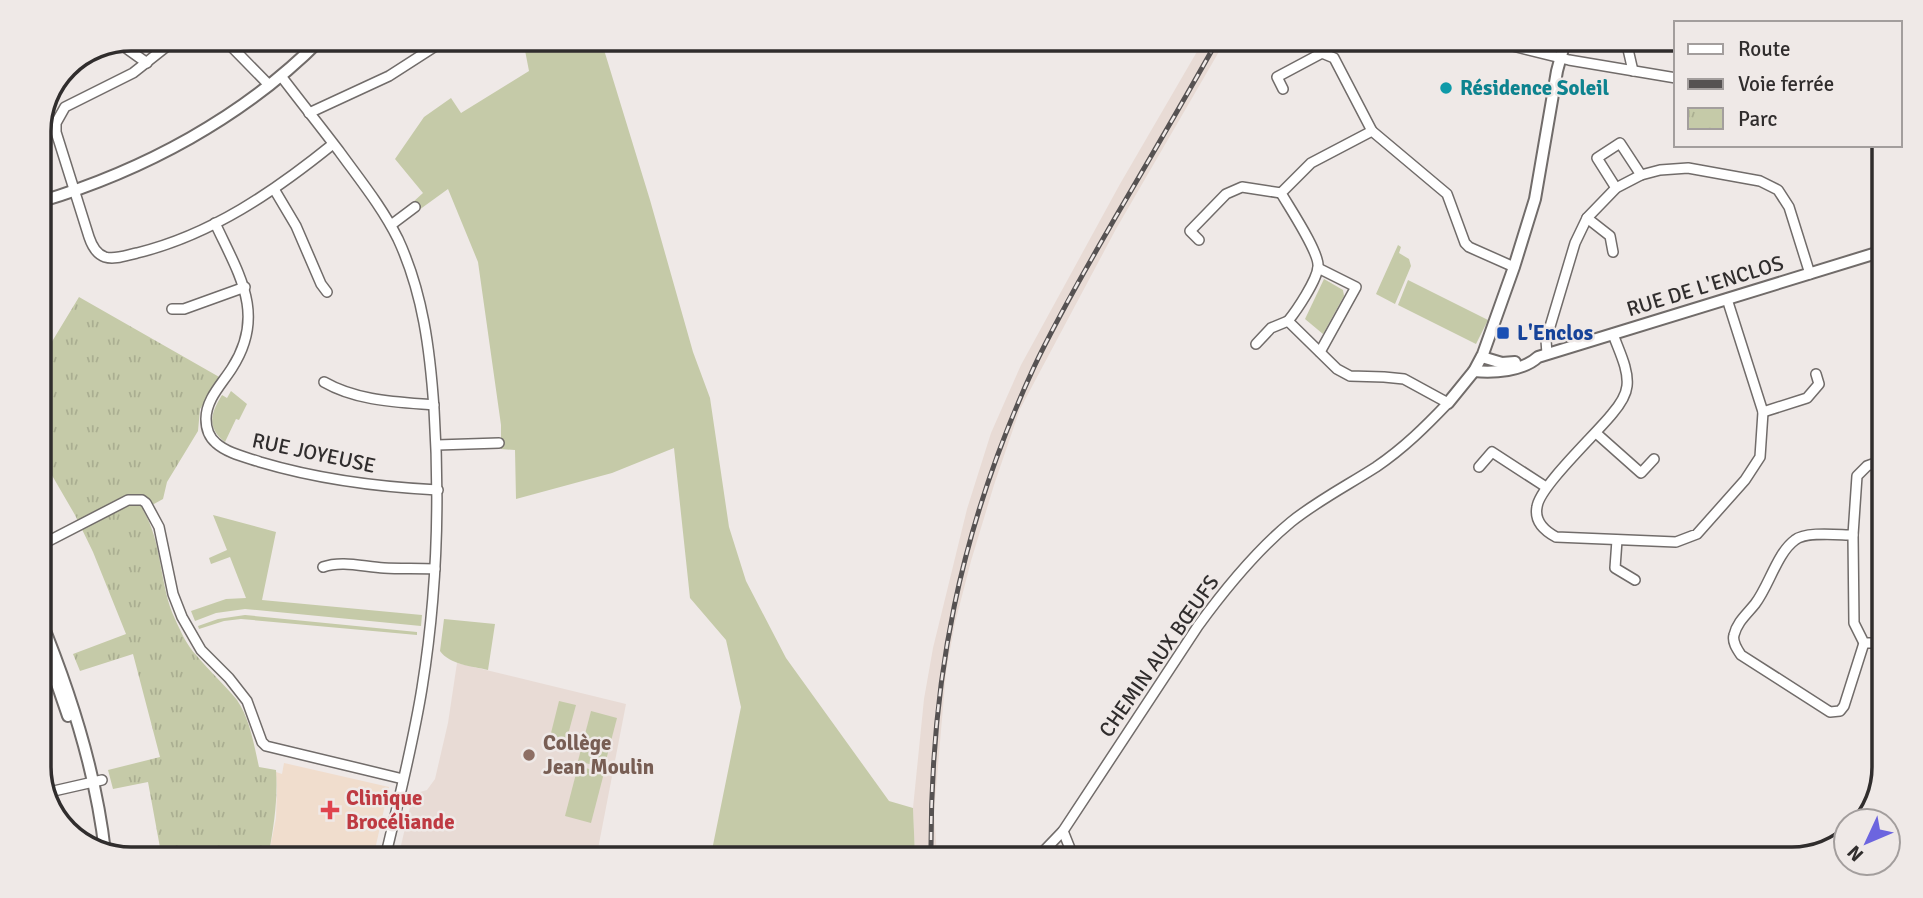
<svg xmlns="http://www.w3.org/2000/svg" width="1923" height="898" font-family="Signika,sans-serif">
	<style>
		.built { fill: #e8dbd5 }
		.medical { fill: #f0ddcd }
		.green { fill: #c5caa8 }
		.park { fill: url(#park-tufts) }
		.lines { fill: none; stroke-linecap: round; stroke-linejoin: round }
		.minor-casing { stroke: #716c6a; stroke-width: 12 }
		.tertiary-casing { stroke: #716c6a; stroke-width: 14 }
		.minor { stroke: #fff; stroke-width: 9 }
		.tertiary { stroke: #fff; stroke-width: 10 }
		.rail-casing { stroke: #565252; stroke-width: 5 }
		.rail { stroke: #efe9e7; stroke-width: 2.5; stroke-dasharray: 8; stroke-linecap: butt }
		.culture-dot { fill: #0f9aa8; stroke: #efe9e7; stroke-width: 2.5 }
		.transit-dot { fill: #1a4fb4; stroke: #efe9e7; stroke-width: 2.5 }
		.education-dot { fill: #8d6e63; stroke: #efe9e7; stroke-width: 2.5 }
		.health-dot { fill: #e0444e; stroke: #efe9e7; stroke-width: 2.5 }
		.labels { text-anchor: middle; stroke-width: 5; stroke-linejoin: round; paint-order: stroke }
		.culture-label { font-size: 21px; font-weight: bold; fill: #0d838f; stroke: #efe9e7; text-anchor: start }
		.street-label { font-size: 21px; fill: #302d2d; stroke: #efe9e7 }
		.transit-label { font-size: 21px; font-weight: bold; fill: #164399; stroke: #efe9e7; text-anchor: start }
		.education-label { font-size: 21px; font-weight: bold; fill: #785e54; stroke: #efe9e7; text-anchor: start }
		.health-label { font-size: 21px; font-weight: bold; fill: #be3a42; stroke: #efe9e7; text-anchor: start }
		.rim { fill: none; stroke: #302d2d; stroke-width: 3.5 }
	</style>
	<defs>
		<pattern id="park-tufts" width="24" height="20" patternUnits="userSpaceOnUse" patternTransform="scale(1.75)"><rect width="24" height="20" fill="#c5caa8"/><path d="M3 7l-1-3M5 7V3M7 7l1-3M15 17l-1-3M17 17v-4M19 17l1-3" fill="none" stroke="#aaae91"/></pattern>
	</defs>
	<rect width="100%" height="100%" fill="#efe9e7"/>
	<!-- built -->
	<g class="built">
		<path d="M1202,43H1224L1116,229L1020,409L994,485L971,561L955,623L946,672L934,813L937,856H915L913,808L924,699L933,648L967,509L991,433L1021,365L1120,184Z"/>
		<path d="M457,663L626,704L597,854H399L413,794L427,790L435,779L448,723Z"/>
	</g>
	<!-- medical -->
	<path class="medical" d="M284,763L389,787L374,854L269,853L276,818L277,789L276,772L282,774Z"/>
	<!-- green -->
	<g class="green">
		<path d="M523,40H601L650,200L693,352L710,398L729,527L746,581L786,658L889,801L913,808L915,856L711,855L741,707L726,640L690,598L674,448L612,473L516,499L515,450L501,449V425L478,262L448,189L419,210L413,202L423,193L395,159L424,117L451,98L461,113L529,71Z"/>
		<path d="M1398,245L1401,247L1399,253L1409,259L1411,266L1395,304L1376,294Z"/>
		<path d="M1324,279L1343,290L1344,296L1323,334L1305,319Z"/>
		<path d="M1408,280L1488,320L1476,344L1398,305Z"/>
		<path d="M231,391L247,404L239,420L236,419L225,442C206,427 211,413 222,395L227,398Z"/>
		<path d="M213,515L276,532L262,600L422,615L421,626L245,609L216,613L195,621L191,611L226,599L246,598L230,557L211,564L209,558L227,550Z"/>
		<path d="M245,615L417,632V635L241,619L224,621L199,629L198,626L218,619Z"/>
		<path d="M444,619L495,624L488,670C472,666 450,665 440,651Z"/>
		<path d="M559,701L576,705L566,742L550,737Z"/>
		<path d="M591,711L617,718L604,768L578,761Z"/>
		<path d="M578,766L604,773L591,823L565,816Z"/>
	</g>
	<!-- park -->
	<path class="park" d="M79,297L221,378L200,409L198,431L167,482L163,499L143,510C163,543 159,585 175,619C181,632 187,646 197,656C209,671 225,685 237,700C250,719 254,745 259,767L276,770C278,798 274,825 269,853H161L148,782L113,789L108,770L160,757L133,654L80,671L73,654L126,634L93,552L75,515L39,453V363Z"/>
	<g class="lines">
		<defs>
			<g id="minor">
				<path d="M176,39L133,73L65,107L56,123V132L89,237C92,246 96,254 105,257C115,260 127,255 137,253C211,235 275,191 333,144"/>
				<path d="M224,39L269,85"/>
				<path d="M119,43L147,63"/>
				<path d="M1317,43L1322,53"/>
				<path d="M1505,44L1569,60L1676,78"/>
				<path d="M1627,45L1633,71"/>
				<path d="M281,76C300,101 320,126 339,151C360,180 382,207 398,239C423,293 430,350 434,409C440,502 437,595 422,688C413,744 399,799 386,854"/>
				<path d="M1283,89L1277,77L1322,53L1334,58L1372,131"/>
				<path d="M309,113L389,76L445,40"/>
				<path d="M1616,188L1597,158L1620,143L1641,175"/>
				<path d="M274,189L296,226L321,284L327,292"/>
				<path d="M1587,218L1610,236L1613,252"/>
				<path d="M215,223C238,273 267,314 232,368C222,384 206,399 206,419C206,428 209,437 216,443C227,453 245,457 260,462C317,479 378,487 438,490"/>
				<path d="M391,225L415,207"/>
				<path d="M1199,240L1190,231L1226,194L1242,187L1281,193"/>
				<path d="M1318,268L1356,287L1320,352"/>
				<path d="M172,309H184L245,287"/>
				<path d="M1613,334C1618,349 1629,369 1627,386C1626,396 1618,407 1612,414C1596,434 1539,487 1537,507C1534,522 1545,531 1556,537L1676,542L1697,534L1745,480L1760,457L1763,412L1727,299"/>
				<path d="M1256,344L1271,328L1288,321"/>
				<path d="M1547,354L1546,340L1575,243L1587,218L1616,188L1641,175L1660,170L1688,168L1760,181L1778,190L1789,207L1810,274"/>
				<path d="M324,382C357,401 397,402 434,405"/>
				<path d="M1763,412L1807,398L1819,384L1816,374"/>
				<path d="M1596,433L1641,473L1654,459"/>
				<path d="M437,445L499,443"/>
				<path d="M1479,467L1492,452L1546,487"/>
				<path d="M1853,535C1839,535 1806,531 1795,540C1777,553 1769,586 1755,604C1747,614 1737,622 1734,635C1732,642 1737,649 1741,655L1830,712L1840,711L1844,706L1864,643"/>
				<path d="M1617,540L1615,568L1635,580"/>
				<path d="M39,546L128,500H142L146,503L159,527L173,594L182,617L201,650L229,678L247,701L262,742L266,746L403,779"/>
				<path d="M323,567C342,560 364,567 384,568C401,569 418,568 435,569"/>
				<path d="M1879,643H1864L1854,623L1853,535L1857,476L1867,466L1881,461"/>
				<path d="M45,793L102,780"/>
				<path d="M1063,831L1073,856"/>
				<path d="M1039,856L1063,831L1198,626C1225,589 1256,551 1291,522C1317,501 1348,485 1376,467C1404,448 1426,426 1448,403L1404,379L1384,377L1350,376L1337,369L1288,321C1297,310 1317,280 1318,267C1320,253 1289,207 1281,193L1311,163L1372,131L1447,194L1465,243L1469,247L1514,267"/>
			</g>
			<g id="tertiary">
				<path d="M39,202C143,171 244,117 321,39"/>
				<path d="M1482,357L1502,363L1515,362"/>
				<path d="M1474,371C1494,373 1523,371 1538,357L1883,251"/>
				<path d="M1448,403L1474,371L1483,354L1514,267L1535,199L1557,71L1564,45"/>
				<path d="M39,616C70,691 96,771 105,852"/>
				<path d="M45,649L68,716"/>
			</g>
		</defs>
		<!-- minor casing -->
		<use href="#minor" class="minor-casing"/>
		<!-- tertiary casing -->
		<use href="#tertiary" class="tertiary-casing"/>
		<!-- minor -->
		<use href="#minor" class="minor"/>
		<!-- tertiary -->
		<use href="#tertiary" class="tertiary"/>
		<defs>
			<path id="rail" d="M931,856C930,679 960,528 1034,367C1058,316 1087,267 1115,218C1149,160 1183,102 1216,43"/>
		</defs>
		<!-- rail casing -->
		<use href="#rail" class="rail-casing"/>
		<!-- rail -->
		<use href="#rail" class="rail"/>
	</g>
	<!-- markers -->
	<circle class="culture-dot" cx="1446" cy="88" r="7"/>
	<rect class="transit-dot" x="1496" y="326" width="14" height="14" rx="3.5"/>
	<circle class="education-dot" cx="529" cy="755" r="7"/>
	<path class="health-dot" d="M326.5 799.5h7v7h7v7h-7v7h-7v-7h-7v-7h7z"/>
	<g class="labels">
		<!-- culture labels -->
		<g class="culture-label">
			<text x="1460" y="95">Résidence Soleil</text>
		</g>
		<!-- street labels -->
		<g class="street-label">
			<text transform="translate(1705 286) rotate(-17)" y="7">RUE DE L'ENCLOS</text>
			<text transform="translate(314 453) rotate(12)" y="7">RUE JOYEUSE</text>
			<text transform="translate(1159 656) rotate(-55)" y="7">CHEMIN AUX BŒUFS</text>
		</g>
		<!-- transit labels -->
		<g class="transit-label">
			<text x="1517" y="340">L'Enclos</text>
		</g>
		<!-- education labels -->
		<g class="education-label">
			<text x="543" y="750">Collège<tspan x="543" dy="24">Jean Moulin</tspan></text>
		</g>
		<!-- health labels -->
		<g class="health-label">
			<text x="346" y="805">Clinique<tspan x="346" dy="24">Brocéliande</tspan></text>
		</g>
	</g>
	<!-- crop -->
	<path d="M0 0H1923V898H0ZM131 51H1792A80 80 0 0 1 1872 131V767A80 80 0 0 1 1792 847H131A80 80 0 0 1 51 767V131A80 80 0 0 1 131 51Z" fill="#efe9e7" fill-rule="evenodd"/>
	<path class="rim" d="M131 51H1792A80 80 0 0 1 1872 131V767A80 80 0 0 1 1792 847H131A80 80 0 0 1 51 767V131A80 80 0 0 1 131 51Z"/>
	<!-- legend -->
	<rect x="1674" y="21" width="228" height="126" fill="#efe9e7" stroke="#a39e9d" stroke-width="2"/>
	<rect x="1688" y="44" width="35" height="10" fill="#ffffff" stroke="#a39e9d" stroke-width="2"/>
	<text x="1738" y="56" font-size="21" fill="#302d2d">Route</text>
	<rect x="1688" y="79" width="35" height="10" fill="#565252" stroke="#a39e9d" stroke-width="2"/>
	<text x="1738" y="91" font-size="21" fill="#302d2d">Voie ferrée</text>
	<rect x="1688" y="108" width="35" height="21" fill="url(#park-tufts)" stroke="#a39e9d" stroke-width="2"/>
	<text x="1738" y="126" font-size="21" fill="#302d2d">Parc</text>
	<!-- north arrow -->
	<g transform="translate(1867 842) rotate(226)"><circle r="33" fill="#efe9e7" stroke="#a39e9d" stroke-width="2"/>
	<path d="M0-5L12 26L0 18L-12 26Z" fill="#6c65df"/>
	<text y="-10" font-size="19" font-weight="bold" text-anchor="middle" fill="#302d2d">N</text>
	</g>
</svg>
